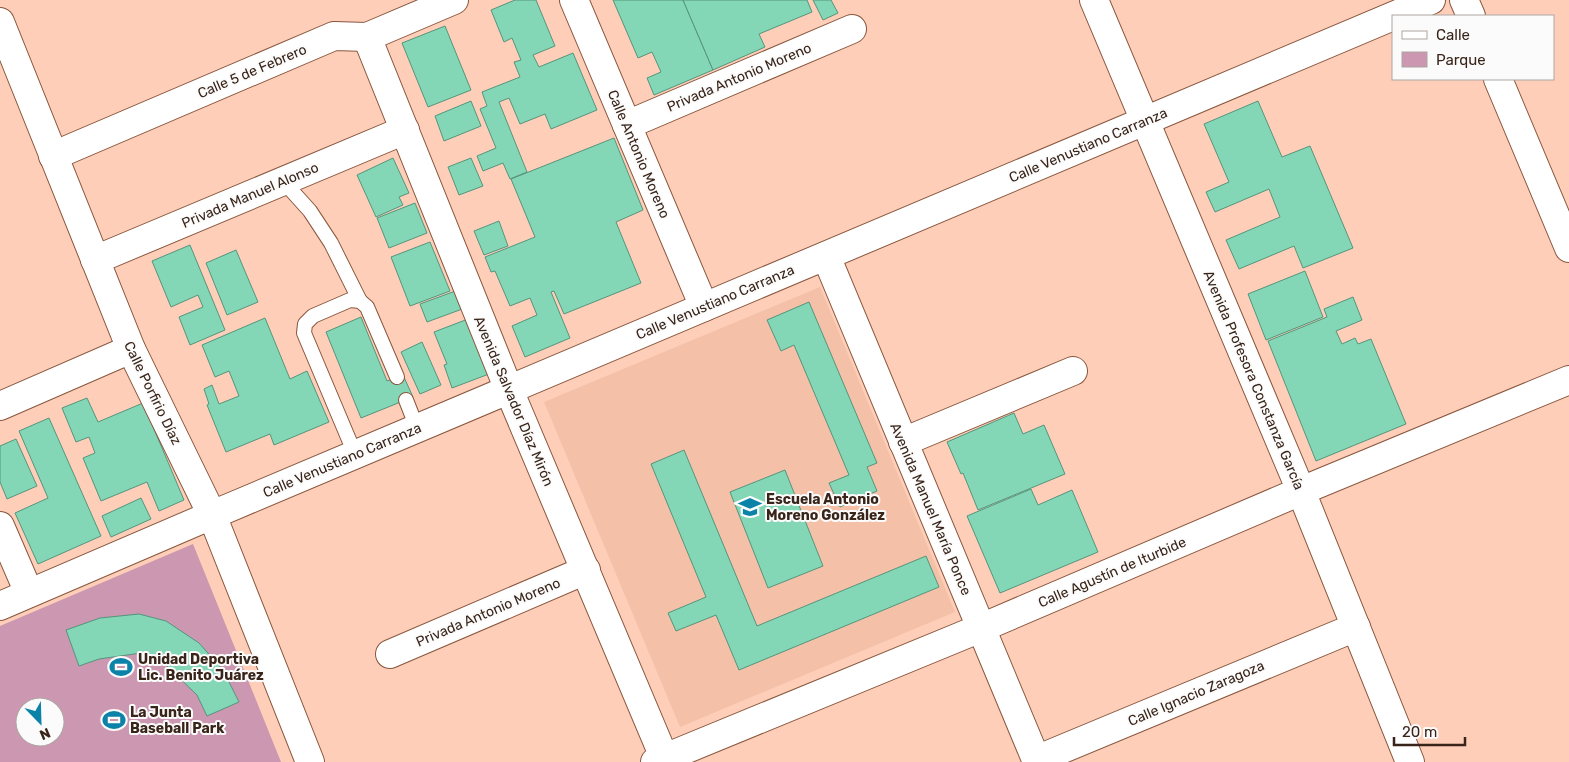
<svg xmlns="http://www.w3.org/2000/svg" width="1569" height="762" font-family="Rubik,sans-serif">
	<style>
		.built { fill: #f4c0a7 }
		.green { fill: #cb97b1; fill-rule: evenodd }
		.building { fill: #83d6b6; stroke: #54957c }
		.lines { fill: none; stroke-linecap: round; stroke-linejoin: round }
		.service-casing { stroke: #89563d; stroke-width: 16 }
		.minor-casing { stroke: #89563d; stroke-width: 30 }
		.tertiary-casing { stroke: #89563d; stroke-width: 30 }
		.service { stroke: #fff; stroke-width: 14 }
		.minor { stroke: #fff; stroke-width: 28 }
		.tertiary { stroke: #fff; stroke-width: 28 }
		.labels { text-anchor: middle; stroke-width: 4; stroke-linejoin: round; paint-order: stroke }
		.street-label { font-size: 14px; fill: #392419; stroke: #fbfbfb }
		.poi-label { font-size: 14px; font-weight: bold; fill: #392419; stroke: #fbfbfb; text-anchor: start }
	</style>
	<rect width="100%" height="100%" fill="#feceb8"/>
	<!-- built -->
	<path class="built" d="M820,287L955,612L680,727L544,402Z"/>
	<!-- green -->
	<path class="green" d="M193,544L281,762H0V626ZM25,707H55V737H25Z"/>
	<!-- building -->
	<g class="building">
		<path d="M515,0H536L555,46L533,55L539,67L573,53L597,110L551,129L545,114L520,124L509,98L499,102L527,172L510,179L503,163L483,171L477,156L496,148L480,109L487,106L482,92L520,77L514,62L521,60L512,38L504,42L491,10Z"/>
		<path d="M613,0H683L713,70L654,95L647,78L661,72L652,52L638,58Z"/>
		<path d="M683,0H807L812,12L759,34L765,47L713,70Z"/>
		<path d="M813,0H831L838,13L823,20Z"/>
		<path d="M445,26L471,90L428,107L402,43Z"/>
		<path d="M471,101L481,126L444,141L435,116Z"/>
		<path d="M1258,101L1282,157L1310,146L1353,248L1303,268L1294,246L1239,269L1226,240L1280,217L1269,189L1215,212L1206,192L1229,182L1204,124Z"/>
		<path d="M614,138L643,210L616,222L641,283L564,314L554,291L551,292L570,338L525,357L512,326L537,315L530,298L510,306L495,271L491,272L485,257L535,237L511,179Z"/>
		<path d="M393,158L409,193L399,197L403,205L376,217L357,175Z"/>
		<path d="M471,158L483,186L459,195L448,167Z"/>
		<path d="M415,203L427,233L389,248L377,218Z"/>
		<path d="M499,221L508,246L484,255L474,231Z"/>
		<path d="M430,242L450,291L410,306L391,257Z"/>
		<path d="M190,245L225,330L190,345L179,317L203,307L198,295L171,307L152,261Z"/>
		<path d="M236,250L258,302L227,315L206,263Z"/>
		<path d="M1305,271L1323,317L1266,340L1248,294Z"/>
		<path d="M458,290L465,308L427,322L420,304Z"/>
		<path d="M1353,297L1362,320L1336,331L1342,344L1355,338L1358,344L1371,339L1406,424L1316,461L1268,341L1327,317L1324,309Z"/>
		<path d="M809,302L877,463L867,467L877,491L840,507L829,483L849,475L794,345L781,351L767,320Z"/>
		<path d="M361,317L387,381L403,375L413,397L361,418L326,332Z"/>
		<path d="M265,318L290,379L307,371L329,422L274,445L270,434L226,452L207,405L209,404L204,389L212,385L219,404L239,396L229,371L215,377L202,345Z"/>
		<path d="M468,319L489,374L452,388L444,365L447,364L434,332Z"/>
		<path d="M422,342L441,385L420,394L401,352Z"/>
		<path d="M87,398L98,422L143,403L184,500L159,511L147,482L101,501L83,458L95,453L89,437L76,442L62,408Z"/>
		<path d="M1014,413L1023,434L1044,425L1065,474L978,510L963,473L961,474L947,442Z"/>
		<path d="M49,418L101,536L38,564L15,513L48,498L19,431Z"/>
		<path d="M16,439L37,486L7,499L0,482V446Z"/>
		<path d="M684,450L757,626L926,556L939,587L739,670L716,615L676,631L668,613L706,597L651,464Z"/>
		<path d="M785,470L823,566L768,588L730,492Z"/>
		<path d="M1031,489L1038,505L1072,490L1098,552L1000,593L967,516Z"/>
		<path d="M141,498L151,519L111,537L102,516Z"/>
		<path d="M139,614L166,621L199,643L223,670L239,702L207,716L197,695L163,662L141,653L99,659L79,666L66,630L100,618Z"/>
	</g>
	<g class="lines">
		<defs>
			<g id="service">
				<path d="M283,181L310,211L331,243L360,301"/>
				<path d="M406,400L417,428"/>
				<path d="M355,454L304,333L305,324L313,316L350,300L360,301L367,307L397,377"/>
			</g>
			<g id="minor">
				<path d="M574,0L704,307"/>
				<path d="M1094,0L1301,491L1410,762"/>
				<path d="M1464,0L1471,16"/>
				<path d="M367,37L509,390L666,762"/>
				<path d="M1498,79L1569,248"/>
				<path d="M627,125L852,29"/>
				<path d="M53,156L334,36L367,37L454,0"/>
				<path d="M826,256L1037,762"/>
				<path d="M95,260L405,130"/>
				<path d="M0,406L131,349"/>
				<path d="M903,442L1073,371"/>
				<path d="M212,515L1431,0"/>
				<path d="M0,526L29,593"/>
				<path d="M390,654L586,570"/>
				<path d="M1036,760L1356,627"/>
				<path d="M655,762L981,628L1301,491L1569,380"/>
			</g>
			<g id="tertiary">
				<path d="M0,22L131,349L212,515L310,762"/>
				<path d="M0,606L212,515"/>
			</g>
		</defs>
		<!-- service casing -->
		<use href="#service" class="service-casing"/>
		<!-- minor casing -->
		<use href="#minor" class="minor-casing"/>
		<!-- tertiary casing -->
		<use href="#tertiary" class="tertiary-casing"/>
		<!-- service -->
		<use href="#service" class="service"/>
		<!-- minor -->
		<use href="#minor" class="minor"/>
		<!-- tertiary -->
		<use href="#tertiary" class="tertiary"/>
	</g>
	<!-- icons -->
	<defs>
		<symbol id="school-bare" viewBox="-9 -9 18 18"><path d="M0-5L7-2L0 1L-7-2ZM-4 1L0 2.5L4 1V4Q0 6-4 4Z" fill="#0b83a9" stroke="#fbfbfb" stroke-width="2.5" paint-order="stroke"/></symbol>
		<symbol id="stadium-bare" viewBox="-9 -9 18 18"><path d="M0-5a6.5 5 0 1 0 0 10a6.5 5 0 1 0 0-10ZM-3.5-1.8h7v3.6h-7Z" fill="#0b83a9" stroke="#fbfbfb" stroke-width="2.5" paint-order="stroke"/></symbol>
	</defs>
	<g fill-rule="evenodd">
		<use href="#school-bare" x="734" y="491" width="32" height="32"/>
		<use href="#stadium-bare" x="105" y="651" width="32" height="32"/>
		<use href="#stadium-bare" x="98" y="704" width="32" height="32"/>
	</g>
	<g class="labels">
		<!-- street labels -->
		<g class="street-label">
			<text transform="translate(252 71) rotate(-23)" y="5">Calle 5 de Febrero</text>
			<text transform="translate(739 77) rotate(-23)" y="5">Privada Antonio Moreno</text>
			<text transform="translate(1088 145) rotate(-23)" y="5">Calle Venustiano Carranza</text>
			<text transform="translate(639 154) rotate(67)" y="5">Calle Antonio Moreno</text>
			<text transform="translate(250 195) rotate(-23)" y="5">Privada Manuel Alonso</text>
			<text transform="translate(715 302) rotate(-23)" y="5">Calle Venustiano Carranza</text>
			<text transform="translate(1254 380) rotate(67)" y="5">Avenida Profesora Constanza García</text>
			<text transform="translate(153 393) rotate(64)" y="5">Calle Porfirio Díaz</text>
			<text transform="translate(514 401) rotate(67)" y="5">Avenida Salvador Díaz Mirón</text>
			<text transform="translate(342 460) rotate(-23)" y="5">Calle Venustiano Carranza</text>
			<text transform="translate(931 509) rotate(67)" y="5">Avenida Manuel María Ponce</text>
			<text transform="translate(1112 572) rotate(-23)" y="5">Calle Agustín de Iturbide</text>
			<text transform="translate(488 612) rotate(-23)" y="5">Privada Antonio Moreno</text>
			<text transform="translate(1196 693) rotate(-23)" y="5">Calle Ignacio Zaragoza</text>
		</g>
		<!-- poi labels -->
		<g class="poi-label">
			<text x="766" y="504">Escuela Antonio<tspan x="766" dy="16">Moreno González</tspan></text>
			<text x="138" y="664">Unidad Deportiva<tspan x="138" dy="16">Lic. Benito Juárez</tspan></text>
			<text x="130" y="717">La Junta<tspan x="130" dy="16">Baseball Park</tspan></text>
		</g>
	</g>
	<!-- legend -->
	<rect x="1392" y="15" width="162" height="65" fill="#fbfbfb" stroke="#ada5a1"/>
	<rect x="1402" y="31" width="25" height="8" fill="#ffffff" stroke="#ada5a1"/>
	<text x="1436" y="40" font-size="15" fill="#392419">Calle</text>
	<rect x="1402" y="52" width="25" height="15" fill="#cb97b1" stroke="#ada5a1"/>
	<text x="1436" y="65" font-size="15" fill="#392419">Parque</text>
	<!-- north arrow -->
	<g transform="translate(40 722) rotate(157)"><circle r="24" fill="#fbfbfb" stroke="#ada5a1"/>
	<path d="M0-4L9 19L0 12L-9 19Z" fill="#0b83a9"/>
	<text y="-8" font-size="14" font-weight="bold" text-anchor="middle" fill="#392419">N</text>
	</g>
	<!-- scale -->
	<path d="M1394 737v8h71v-8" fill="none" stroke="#392419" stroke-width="2.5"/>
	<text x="1402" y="737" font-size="15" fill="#392419" stroke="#fbfbfb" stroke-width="4" paint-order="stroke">20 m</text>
</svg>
